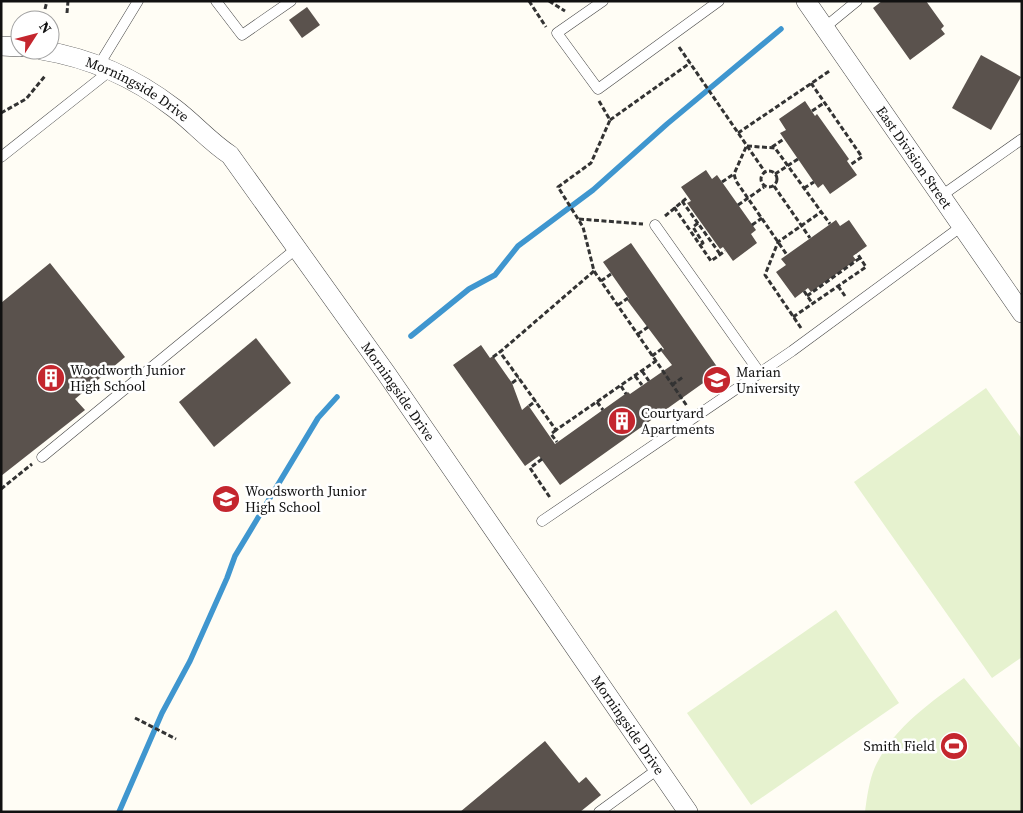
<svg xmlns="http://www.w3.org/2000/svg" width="1023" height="813" font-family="'Source Serif 4',serif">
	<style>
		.pitch { fill: #e6f2cf }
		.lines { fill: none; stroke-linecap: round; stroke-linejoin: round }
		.stream { stroke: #3f96cf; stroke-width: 5.5 }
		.building { fill: #5a524d }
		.service-casing { stroke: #444; stroke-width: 11 }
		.minor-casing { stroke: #444; stroke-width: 20 }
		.path { stroke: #333; stroke-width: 3; stroke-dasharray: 5 2.5; stroke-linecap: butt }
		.service { stroke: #fff; stroke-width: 10 }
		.minor { stroke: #fff; stroke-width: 19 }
		.labels { text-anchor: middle; stroke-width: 5; stroke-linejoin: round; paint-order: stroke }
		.street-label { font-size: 14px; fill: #111; stroke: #fff }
		.poi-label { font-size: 14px; fill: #111; stroke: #fff; text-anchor: start }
	</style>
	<rect width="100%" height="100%" fill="#fffdf5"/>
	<!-- pitch -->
	<g class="pitch">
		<path d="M986,388L1022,439V657L992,678L854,482Z"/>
		<path d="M836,610L899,703L751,805L687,713Z"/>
		<path d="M964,678L1022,750V812H865C867,797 869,781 875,767C893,728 931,702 964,678Z"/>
	</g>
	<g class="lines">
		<!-- stream -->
		<g class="stream">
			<path d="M411,336L469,289L495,275L518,246L593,190L667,124L781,29"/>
			<path d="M119,812L162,713L190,661L227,578L235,556L318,418L337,397"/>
		</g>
	</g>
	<!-- building -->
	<g class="building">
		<path d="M882,1H926L944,26L941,29L945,34L910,60L873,8Z"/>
		<path d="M307,7L320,25L302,38L289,20Z"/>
		<path d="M981,55L1021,77L991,130L952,108Z"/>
		<path d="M805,101L815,116L817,114L849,159L847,161L857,175L830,194L823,184L818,188L780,133L786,130L779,119Z"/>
		<path d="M706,170L712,179L717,175L756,230L751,234L757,243L733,261L723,247L720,249L687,203L691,201L681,187Z"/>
		<path d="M836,220L840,226L849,220L867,246L853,256L856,260L811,292L808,288L795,298L776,272L786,265L781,259Z"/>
		<path d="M631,243L720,371L560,485L539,456L525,466L453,365L481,345L490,358L493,356L512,383L522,410L528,405L555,444L628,392L630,394L672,365L661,351L664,349L627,300L629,299L603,262Z"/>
		<path d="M50,263L125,357L75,399L85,410L1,476V303Z"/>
		<path d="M256,338L291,383L214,447L179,402Z"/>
		<path d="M545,741L579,783L586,777L601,795L580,812H460Z"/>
	</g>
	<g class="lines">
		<defs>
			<g id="service">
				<path d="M216,1L242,35L291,1"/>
				<path d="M603,1L557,33L598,89L719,1"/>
				<path d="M824,28L857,1"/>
				<path d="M99,65L138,1"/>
				<path d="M1,157L111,70"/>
				<path d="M941,196L1022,139"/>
				<path d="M655,225L760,373"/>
				<path d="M42,457L297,248"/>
				<path d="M542,521L792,351L962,226"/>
				<path d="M599,812L658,769"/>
			</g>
			<g id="minor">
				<path id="s1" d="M806,1L1022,313"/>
				<path d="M1,46L20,47"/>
				<path id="s2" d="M41,50C90,58 135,78 174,108C194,123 209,141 230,155L386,373L688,812"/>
			</g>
		</defs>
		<!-- service casing -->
		<use href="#service" class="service-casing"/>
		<!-- minor casing -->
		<use href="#minor" class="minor-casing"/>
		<!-- path -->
		<g class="path">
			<path d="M529,1L546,27"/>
			<path d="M549,1L565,11"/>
			<path d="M45,9L47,1"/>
			<path d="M67,13L68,1"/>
			<path d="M679,47L765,172"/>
			<path d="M811,83L862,157L850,165"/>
			<path d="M599,101L610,120L591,163L558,187L583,227L594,271L687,406"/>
			<path d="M812,111L824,103"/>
			<path d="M1,113L26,99L45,76"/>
			<path d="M610,120L690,63"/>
			<path d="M738,133L831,70"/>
			<path d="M747,146L775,148L830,224"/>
			<path d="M746,147L734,174L736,181L787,255"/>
			<path d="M772,147L784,139"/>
			<circle cx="769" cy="179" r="8"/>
			<path d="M775,174L798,159"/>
			<path d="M722,182L734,174"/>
			<path d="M774,186L810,238"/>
			<path d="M804,188L814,182"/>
			<path d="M682,201L720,254"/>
			<path d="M738,205L764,187"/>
			<path d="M674,207L711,261L725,251"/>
			<path d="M665,216L688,197"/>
			<path d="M579,219L643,224"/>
			<path d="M698,223L693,227L703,243L700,245"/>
			<path d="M752,225L762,218"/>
			<path d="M594,271L500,352L556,430L656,361"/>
			<path d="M601,281L611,274"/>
			<path d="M838,286L845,296"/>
			<path d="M804,291L812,303"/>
			<path d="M807,296L860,258"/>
			<path d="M618,305L628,298"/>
			<path d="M793,317L866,267L857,253"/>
			<path d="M801,328L765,275L778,242L821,212"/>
			<path d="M638,334L648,327"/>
			<path d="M652,356L663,348"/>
			<path d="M493,357L500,352"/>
			<path d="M642,371L649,381"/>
			<path d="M635,376L642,385"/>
			<path d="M512,383L519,378"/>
			<path d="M672,385L683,377"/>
			<path d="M621,386L626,394"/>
			<path d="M597,402L603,410"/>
			<path d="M529,406L536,401"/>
			<path d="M556,430L551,434L557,442"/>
			<path d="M542,459L530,468L551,499"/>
			<path d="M1,489L32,464"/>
			<path d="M135,718L176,739"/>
		</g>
		<!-- service -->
		<use href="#service" class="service"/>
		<!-- minor -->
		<use href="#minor" class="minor"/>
	</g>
	<!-- icons -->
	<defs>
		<symbol id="building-disc" viewBox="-11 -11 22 22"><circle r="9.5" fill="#c4262e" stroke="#fff"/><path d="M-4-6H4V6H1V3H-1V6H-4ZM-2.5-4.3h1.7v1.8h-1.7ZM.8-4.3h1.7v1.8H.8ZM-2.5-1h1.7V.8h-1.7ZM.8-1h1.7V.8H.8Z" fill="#fff"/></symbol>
		<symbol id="university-disc" viewBox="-11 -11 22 22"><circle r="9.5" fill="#c4262e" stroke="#fff"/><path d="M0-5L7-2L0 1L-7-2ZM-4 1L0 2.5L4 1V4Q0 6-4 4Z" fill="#fff"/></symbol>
		<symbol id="school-disc" viewBox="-11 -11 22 22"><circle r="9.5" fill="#c4262e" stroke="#fff"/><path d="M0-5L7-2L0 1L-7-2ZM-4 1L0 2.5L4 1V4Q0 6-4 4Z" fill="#fff"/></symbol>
		<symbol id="stadium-disc" viewBox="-11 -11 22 22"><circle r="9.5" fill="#c4262e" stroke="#fff"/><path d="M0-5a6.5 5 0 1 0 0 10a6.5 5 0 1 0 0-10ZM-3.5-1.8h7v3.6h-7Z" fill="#fff"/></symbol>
	</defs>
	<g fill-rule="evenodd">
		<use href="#building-disc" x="35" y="362" width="32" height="32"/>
		<use href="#university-disc" x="701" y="364" width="32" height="32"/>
		<use href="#building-disc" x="606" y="405" width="32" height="32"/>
		<use href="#school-disc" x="210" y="483" width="32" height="32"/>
		<use href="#stadium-disc" x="938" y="730" width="32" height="32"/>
	</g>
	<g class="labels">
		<!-- street labels -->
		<g class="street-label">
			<text dy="5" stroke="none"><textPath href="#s2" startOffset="105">Morningside Drive</textPath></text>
			<text dy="5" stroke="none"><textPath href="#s1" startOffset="190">East Division Street</textPath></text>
			<text dy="5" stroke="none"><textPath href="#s2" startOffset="510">Morningside Drive</textPath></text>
			<text dy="5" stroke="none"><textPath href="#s2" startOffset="915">Morningside Drive</textPath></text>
		</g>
		<!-- poi labels -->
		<g class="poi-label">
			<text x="70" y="375">Woodworth Junior<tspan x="70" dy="16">High School</tspan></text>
			<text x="736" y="377">Marian<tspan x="736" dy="16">University</tspan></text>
			<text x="641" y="418">Courtyard<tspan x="641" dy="16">Apartments</tspan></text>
			<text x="245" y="496">Woodsworth Junior<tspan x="245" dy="16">High School</tspan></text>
			<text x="935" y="751" text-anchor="end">Smith Field</text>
		</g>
	</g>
	<!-- border -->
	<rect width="1023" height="813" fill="none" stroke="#111111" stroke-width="5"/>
	<!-- north arrow -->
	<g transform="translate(35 35) rotate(54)"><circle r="24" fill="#ffffff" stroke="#a0a0a0"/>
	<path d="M0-4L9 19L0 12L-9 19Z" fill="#c4262e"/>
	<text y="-8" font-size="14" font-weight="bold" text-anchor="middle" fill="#111111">N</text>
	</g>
</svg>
